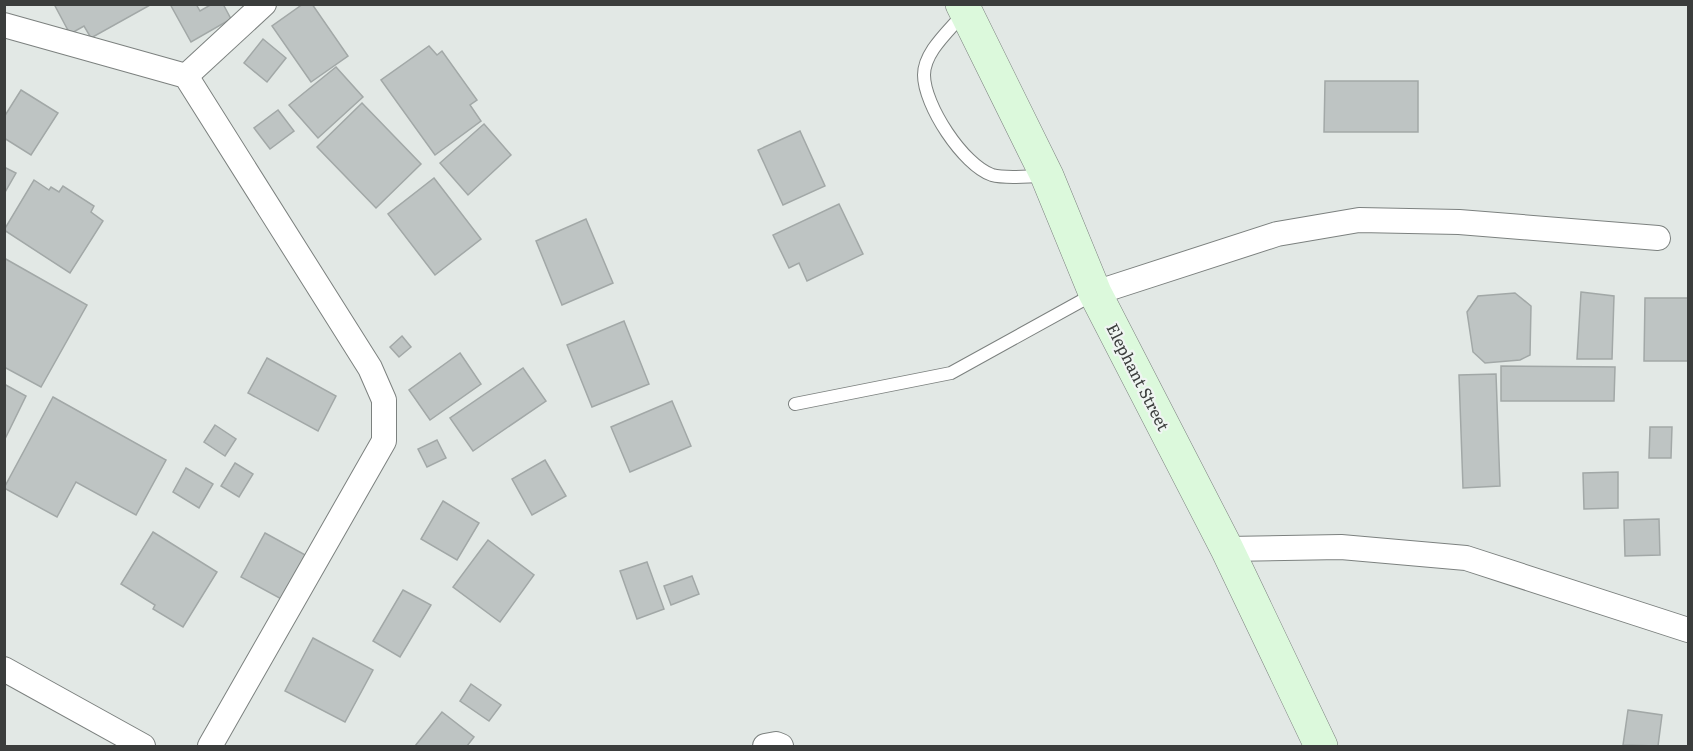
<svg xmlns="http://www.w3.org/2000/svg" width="1693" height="751" font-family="Literata,serif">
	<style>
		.building { fill: #bec4c3; stroke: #a2a8a7; stroke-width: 1.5 }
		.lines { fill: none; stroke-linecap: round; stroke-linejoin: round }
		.service-casing { stroke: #7c817f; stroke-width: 14 }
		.minor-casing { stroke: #7c817f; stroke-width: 26 }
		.secondary-casing { stroke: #7c817f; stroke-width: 34 }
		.service { stroke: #fff; stroke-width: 12 }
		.minor { stroke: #fff; stroke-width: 24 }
		.secondary { stroke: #dcf9dc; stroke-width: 33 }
		.labels { text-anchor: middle; stroke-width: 4.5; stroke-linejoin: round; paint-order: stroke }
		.street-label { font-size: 16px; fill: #3b3d3c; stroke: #eff5f2 }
	</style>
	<rect width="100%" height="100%" fill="#e2e8e5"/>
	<!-- building -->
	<g class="building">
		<path d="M54,4H152L91,38L84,26L70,34Z"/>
		<path d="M170,4H196L200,11L212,4H223L231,19L191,42Z"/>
		<path d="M303,4H312L348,56L311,82L272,26Z"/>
		<path d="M263,39L286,58L267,82L244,63Z"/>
		<path d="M429,46L437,55L442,51L477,100L470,105L481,121L435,155L381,80Z"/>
		<path d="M336,67L363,97L318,138L289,105Z"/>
		<path d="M1325,81H1418V132H1324Z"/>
		<path d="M21,90L58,113L31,155L4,138V117Z"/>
		<path d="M362,103L421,164L376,208L317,147Z"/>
		<path d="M278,110L294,131L270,149L254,128Z"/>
		<path d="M484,124L511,155L468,195L440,163Z"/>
		<path d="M800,131L825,186L783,205L758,150Z"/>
		<path d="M4,167L16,173L4,194Z"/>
		<path d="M434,178L481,239L435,275L388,214Z"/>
		<path d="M34,180L49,190L51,187L59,192L63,186L94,206L91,212L103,221L70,273L4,230Z"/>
		<path d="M839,204L863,254L807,281L799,263L789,268L773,235Z"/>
		<path d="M586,219L613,283L562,305L536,241Z"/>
		<path d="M4,258L87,305L41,387L4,367Z"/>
		<path d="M1581,292L1614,296L1612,359H1577Z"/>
		<path d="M1515,293L1531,306L1530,355L1520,360L1485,363L1473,352L1467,312L1478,296Z"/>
		<path d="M1645,298H1688V361H1644Z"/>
		<path d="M624,321L649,384L592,407L567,345Z"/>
		<path d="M402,336L411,347L399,357L390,347Z"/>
		<path d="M460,353L481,384L430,420L409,390Z"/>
		<path d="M267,358L336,396L318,431L248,393Z"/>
		<path d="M1501,366L1615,367L1614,401H1501Z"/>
		<path d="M523,368L546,401L473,451L450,418Z"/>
		<path d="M1496,374L1500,486L1463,488L1459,375Z"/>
		<path d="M4,384L26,396L4,441Z"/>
		<path d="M53,397L166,460L136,515L76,482L57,517L4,488Z"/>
		<path d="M672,401L691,446L630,472L611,427Z"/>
		<path d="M215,425L236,439L225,456L204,442Z"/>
		<path d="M1650,427H1672L1671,458H1649Z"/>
		<path d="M437,440L446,458L427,467L418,449Z"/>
		<path d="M545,460L566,496L532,515L512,479Z"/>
		<path d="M235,463L253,474L239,497L221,486Z"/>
		<path d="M186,468L213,484L199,508L173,492Z"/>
		<path d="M1618,472V508L1584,509L1583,473Z"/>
		<path d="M443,501L479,523L457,560L421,539Z"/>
		<path d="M1659,519L1660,555L1625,556L1624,520Z"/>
		<path d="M153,532L217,572L183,627L153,609L155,605L121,584Z"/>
		<path d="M265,533L309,557L285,601L241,577Z"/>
		<path d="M488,540L534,575L500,622L453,587Z"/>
		<path d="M647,562L664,609L637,619L620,571Z"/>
		<path d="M692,576L699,594L671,605L664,586Z"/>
		<path d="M403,590L431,605L400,657L373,641Z"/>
		<path d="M313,638L373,670L345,722L285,691Z"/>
		<path d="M471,684L501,705L489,721L460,701Z"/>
		<path d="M1628,710L1662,715L1658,746L1623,745Z"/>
		<path d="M442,712L474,737L467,746H415Z"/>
	</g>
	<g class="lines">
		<defs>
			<g id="service">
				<path d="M963,14C949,31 924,52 924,75C924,105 963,165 992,175C1006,179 1028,176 1043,176"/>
				<path d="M795,404L951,373L1094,294"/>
			</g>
			<g id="minor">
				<path d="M4,25L186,76L370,368L384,400V441L210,746"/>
				<path d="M186,76L264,4"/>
				<path d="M1095,293L1277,234L1359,220L1459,222L1658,238"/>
				<path d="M1227,549L1341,547L1466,558L1688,630"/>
				<path d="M4,669L143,746"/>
				<path d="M765,746L776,744L781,746"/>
			</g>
			<path id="secondary" d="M962,4L1047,176L1095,293L1227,549L1321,746"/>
		</defs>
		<!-- service casing -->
		<use href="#service" class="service-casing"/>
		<!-- minor casing -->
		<use href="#minor" class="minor-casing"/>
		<!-- secondary casing -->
		<use href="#secondary" class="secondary-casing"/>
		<!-- service -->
		<use href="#service" class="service"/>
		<!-- minor -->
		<use href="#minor" class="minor"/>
		<!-- secondary -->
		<use href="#secondary" class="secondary"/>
	</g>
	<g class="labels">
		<!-- street labels -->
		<g class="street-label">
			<text transform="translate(1138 377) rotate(63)" y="6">Elephant Street</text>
		</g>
	</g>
	<!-- border -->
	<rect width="1693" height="751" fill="none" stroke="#3b3d3c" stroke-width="12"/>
</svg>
